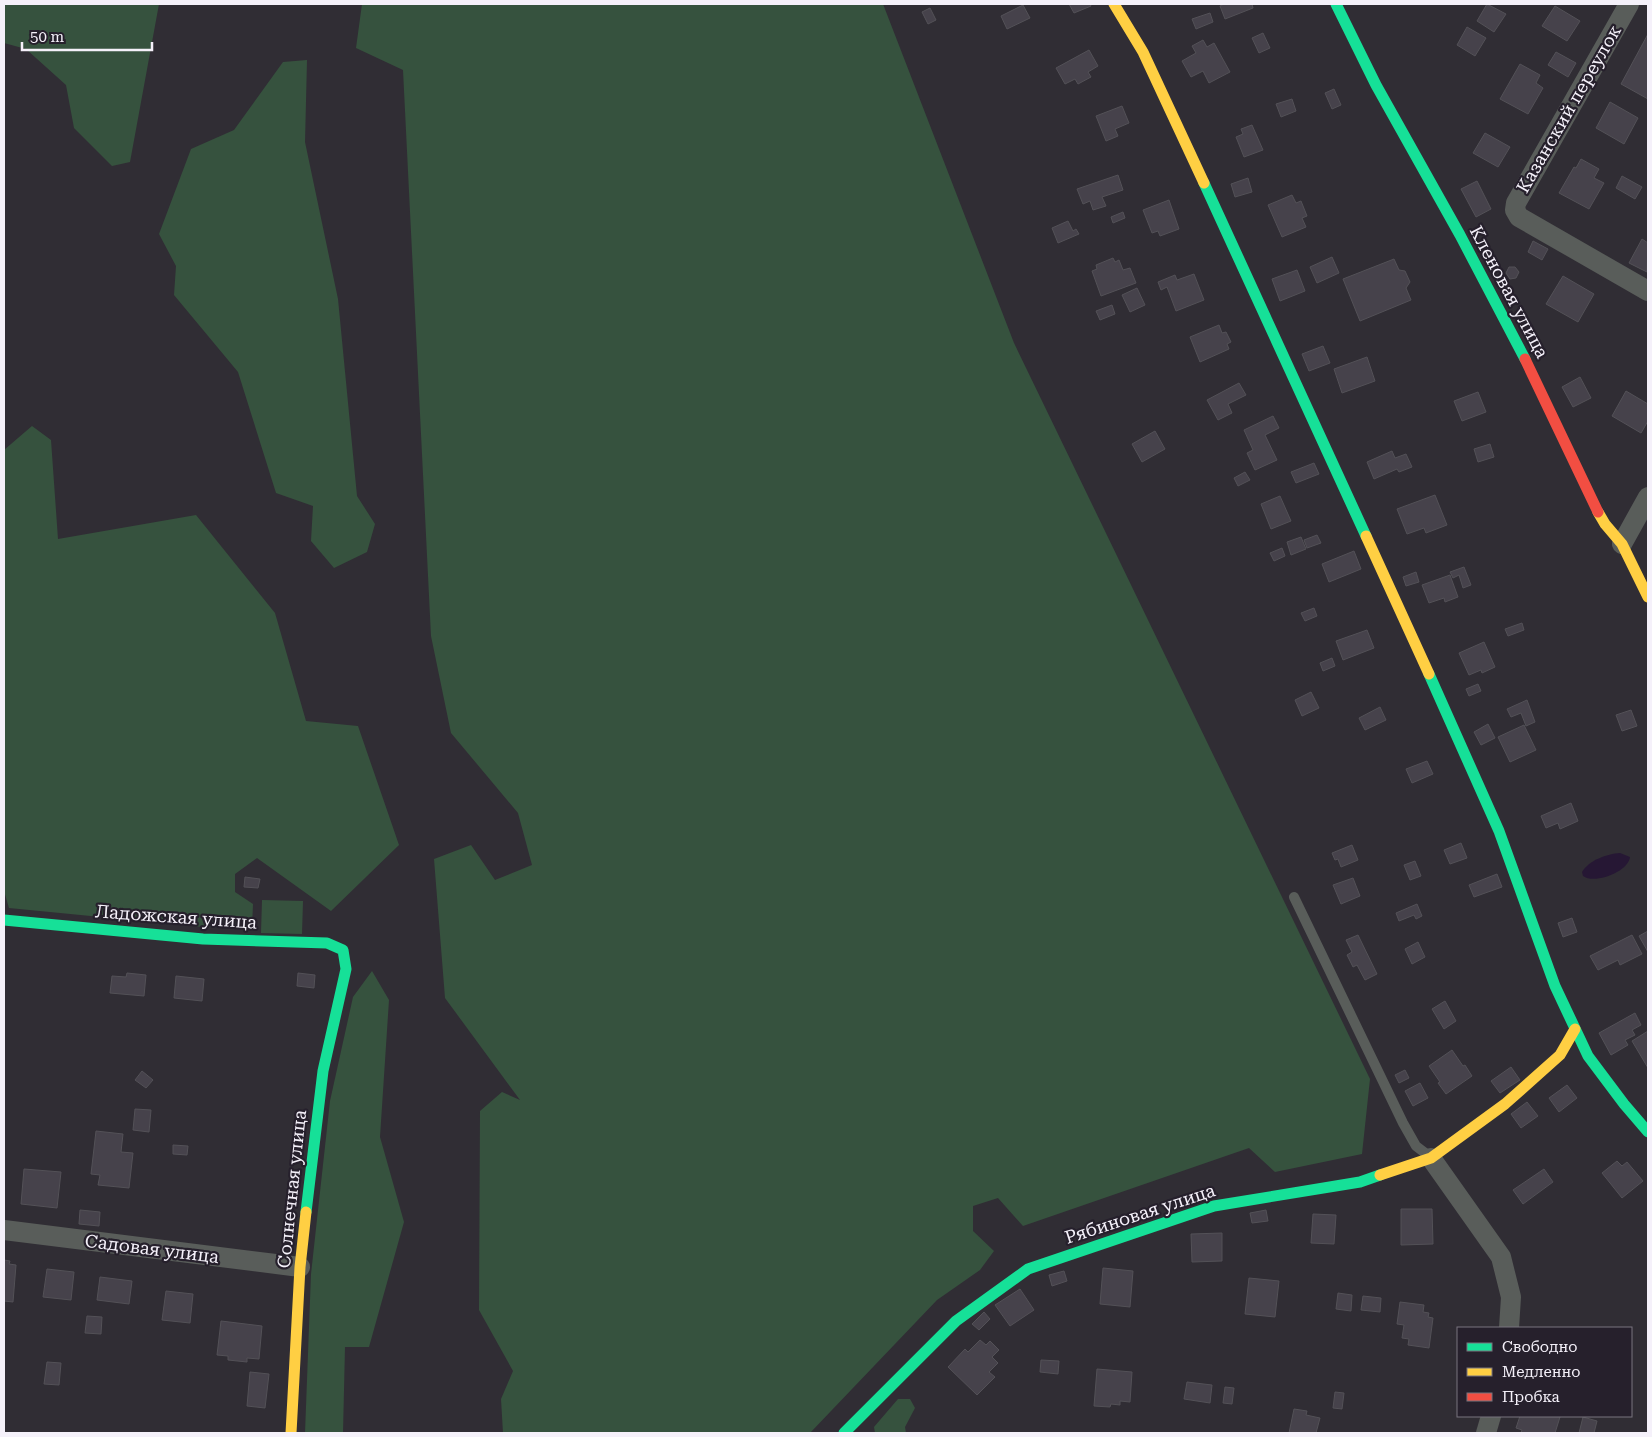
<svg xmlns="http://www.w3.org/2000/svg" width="1652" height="1437" font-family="'Roboto Serif',serif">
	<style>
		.green { fill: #36523e }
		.water { fill: #261734 }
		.building { fill: #46424b; stroke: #535157 }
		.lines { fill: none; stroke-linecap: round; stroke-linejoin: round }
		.lane { stroke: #595d5a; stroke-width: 10 }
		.street { stroke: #595d5a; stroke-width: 20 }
		.fast { stroke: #16e098; stroke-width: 11 }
		.slow { stroke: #ffcf43; stroke-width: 11 }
		.jam { stroke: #f24e42; stroke-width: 11 }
		.labels { text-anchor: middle; stroke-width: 4.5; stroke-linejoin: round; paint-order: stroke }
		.street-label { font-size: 18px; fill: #f5f1fa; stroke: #26202c }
	</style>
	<rect width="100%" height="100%" fill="#302d34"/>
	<!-- green -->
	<g class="green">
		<path d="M4,4H159L130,162L112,166L74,128L66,85L26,49L4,43Z"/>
		<path d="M362,4H883L1014,343L1370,1079L1362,1154L1275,1172L1249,1148L1023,1226L998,1198L973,1206V1231L994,1251L980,1270L937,1300L810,1433H503L501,1399L513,1371L479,1310L480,1111L502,1092L520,1100L445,998L434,859L471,845L495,880L532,865L518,813L451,733L431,636L403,70L356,48Z"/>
		<path d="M307,60L305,142L338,299L357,496L375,524L367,552L334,568L311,541L313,506L276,493L238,372L174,295L176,266L159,234L191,149L234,130L283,62Z"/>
		<path d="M32,426L51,440L58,539L196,515L275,613L306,721L358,726L399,845L331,911L257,858L235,874V892L253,904L252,928L203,927L9,908L4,891V450Z"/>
		<path d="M262,900L303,901L302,934L261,933Z"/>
		<path d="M372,971L389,1000L380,1137L404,1222L369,1347H345L343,1433H305L311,1274L330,1101L353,997Z"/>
		<path d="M898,1399H910L915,1408L905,1427L906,1433H875L874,1427Z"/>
	</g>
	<!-- water -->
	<path class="water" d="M1620,853L1630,857C1629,871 1595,885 1583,876L1582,872C1589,860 1607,854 1620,853Z"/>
	<!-- building -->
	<g class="building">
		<path d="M1069,4H1090L1091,6L1074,13Z"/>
		<path d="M1224,4H1252L1253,8L1225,19L1220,6Z"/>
		<path d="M1487,4L1506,14L1494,32L1477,21Z"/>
		<path d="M1023,5L1030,18L1007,29L1001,16Z"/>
		<path d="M1555,6L1580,21L1567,41L1542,26Z"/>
		<path d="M930,8L936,20L928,24L922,12Z"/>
		<path d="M1210,13L1213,22L1196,29L1192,19Z"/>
		<path d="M1467,27L1486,38L1475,56L1457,45Z"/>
		<path d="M1263,33L1270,48L1259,53L1252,38Z"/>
		<path d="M1648,34V99L1621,84Z"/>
		<path d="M1203,40L1207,47L1214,43L1230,72L1209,83L1203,71L1191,77L1182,61L1196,53L1192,46Z"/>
		<path d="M1089,50L1098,66L1088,72L1091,77L1078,84L1075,79L1065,84L1056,68Z"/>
		<path d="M1556,52L1576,63L1568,77L1548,65Z"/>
		<path d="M1520,64L1540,75L1536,83L1543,88L1528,114L1500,99Z"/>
		<path d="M1334,89L1341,105L1332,109L1325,93Z"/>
		<path d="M1292,99L1296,111L1281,117L1276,104Z"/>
		<path d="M1610,102L1638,118L1624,144L1596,128Z"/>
		<path d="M1122,106L1129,123L1115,129L1118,136L1106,141L1096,116Z"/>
		<path d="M1252,125L1263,150L1244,157L1236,137L1243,134L1241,129Z"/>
		<path d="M1485,133L1510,147L1498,167L1473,153Z"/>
		<path d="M1581,159L1599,169L1594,178L1604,183L1589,209L1559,193L1574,167L1576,168Z"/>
		<path d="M1118,175L1123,190L1102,197L1106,206L1093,210L1090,201L1083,204L1077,189Z"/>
		<path d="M1622,176L1642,187L1635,199L1616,188Z"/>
		<path d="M1248,178L1252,192L1235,197L1231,184Z"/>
		<path d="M1477,181L1491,209L1476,217L1461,189Z"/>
		<path d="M1292,195L1296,203L1301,201L1307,216L1302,218L1306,227L1282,237L1268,205Z"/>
		<path d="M1169,200L1179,229L1160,236L1158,231L1152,233L1143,210Z"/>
		<path d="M1123,212L1125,218L1113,223L1111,217Z"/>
		<path d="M1068,221L1073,231L1076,229L1079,234L1058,243L1052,228Z"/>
		<path d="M1642,239L1648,243L1647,272L1629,263Z"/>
		<path d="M1533,241L1548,249L1542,260L1528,252Z"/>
		<path d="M1332,257L1339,273L1317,283L1310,267Z"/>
		<path d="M1113,258L1115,262L1119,260L1123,270L1130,268L1136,283L1101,296L1092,271L1097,269L1096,265Z"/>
		<path d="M1394,259L1399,270L1405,271L1410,282L1406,288L1411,300L1360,321L1343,279Z"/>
		<path d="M1509,267H1515L1519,272L1516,278L1510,279L1506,273Z"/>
		<path d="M1297,270L1305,291L1280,301L1272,279Z"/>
		<path d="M1194,274L1204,300L1176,311L1167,287L1161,290L1158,282L1175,275L1177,280Z"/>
		<path d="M1563,276L1594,294L1578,322L1546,304Z"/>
		<path d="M1137,288L1145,305L1130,312L1122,295Z"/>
		<path d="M1112,305L1115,314L1100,320L1096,311Z"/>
		<path d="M1219,325L1222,333L1226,332L1231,342L1227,344L1229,349L1200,362L1190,337Z"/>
		<path d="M1323,346L1330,363L1309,371L1302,354Z"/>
		<path d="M1367,357L1375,381L1342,393L1334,369Z"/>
		<path d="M1580,377L1591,398L1573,407L1562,387Z"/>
		<path d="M1239,383L1246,395L1228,404L1232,413L1218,420L1207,400Z"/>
		<path d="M1626,391L1648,404V421L1641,433L1612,416Z"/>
		<path d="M1478,392L1486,412L1462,421L1454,401Z"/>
		<path d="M1273,416L1279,428L1265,435L1277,460L1255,470L1247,453L1253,450L1244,430Z"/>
		<path d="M1155,431L1165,449L1142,462L1132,444Z"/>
		<path d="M1490,444L1494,457L1478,462L1474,449Z"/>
		<path d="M1392,451L1395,458L1406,454L1412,467L1399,472L1397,469L1374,479L1367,462Z"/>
		<path d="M1314,463L1319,474L1296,483L1291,472Z"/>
		<path d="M1245,472L1250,480L1238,486L1234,478Z"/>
		<path d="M1435,495L1447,525L1426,533L1424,528L1407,534L1397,509Z"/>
		<path d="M1280,496L1291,521L1271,529L1261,504Z"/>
		<path d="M1317,535L1321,543L1307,548L1304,540Z"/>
		<path d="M1301,537L1306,549L1291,555L1287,542Z"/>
		<path d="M1282,548L1285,556L1274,561L1270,553Z"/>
		<path d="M1354,551L1361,569L1329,582L1322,564Z"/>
		<path d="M1464,567L1471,585L1463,588L1459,575L1453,578L1450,572Z"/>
		<path d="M1416,572L1419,582L1406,586L1403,577Z"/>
		<path d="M1450,575L1458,597L1445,602L1444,598L1429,603L1422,585Z"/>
		<path d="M1314,608L1317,616L1305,621L1301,613Z"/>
		<path d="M1522,623L1524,630L1508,636L1505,629Z"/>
		<path d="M1367,630L1374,648L1343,660L1336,641Z"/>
		<path d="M1484,642L1495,667L1482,673L1481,670L1469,675L1459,653Z"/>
		<path d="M1332,658L1335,666L1323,671L1320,663Z"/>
		<path d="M1478,684L1481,691L1469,696L1466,689Z"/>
		<path d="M1311,692L1319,708L1302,716L1295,700Z"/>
		<path d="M1527,700L1535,722L1526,726L1521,713L1511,717L1507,709Z"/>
		<path d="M1380,707L1386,720L1365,730L1359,718Z"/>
		<path d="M1631,710L1637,726L1622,731L1616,715Z"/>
		<path d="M1488,724L1495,738L1481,745L1474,732Z"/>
		<path d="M1524,725L1536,750L1510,762L1498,737Z"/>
		<path d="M1427,761L1433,774L1412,783L1406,769Z"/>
		<path d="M1571,803L1578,821L1560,829L1558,823L1546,828L1541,816Z"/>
		<path d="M1461,843L1467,858L1450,864L1444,850Z"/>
		<path d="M1352,845L1358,860L1341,867L1338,859L1335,860L1332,853Z"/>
		<path d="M1415,861L1421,876L1410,880L1404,865Z"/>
		<path d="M1497,874L1502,887L1474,897L1469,885Z"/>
		<path d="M245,877L260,879L258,888L244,887Z"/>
		<path d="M1353,878L1360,896L1341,904L1333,885Z"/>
		<path d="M1417,904L1422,916L1416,919L1414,915L1399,921L1396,913Z"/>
		<path d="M1572,918L1577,932L1563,937L1558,923Z"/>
		<path d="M1648,931V952L1639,936Z"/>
		<path d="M1358,935L1377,974L1365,980L1357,965L1353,967L1347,955L1352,952L1346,940Z"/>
		<path d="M1632,935L1642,954L1620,965L1618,960L1598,970L1590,956Z"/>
		<path d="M1418,942L1425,957L1412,964L1405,949Z"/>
		<path d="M127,973L146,975L144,996L110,993L112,976L126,977Z"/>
		<path d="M298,973L315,975L314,988L297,986Z"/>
		<path d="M176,976L204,979L202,1001L174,998Z"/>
		<path d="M1445,1001L1456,1021L1444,1029L1432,1009Z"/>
		<path d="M1635,1013L1641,1025L1632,1030L1635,1035L1625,1040L1628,1045L1611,1055L1599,1033Z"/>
		<path d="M1648,1031V1068L1632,1041Z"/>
		<path d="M1452,1050L1463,1066L1465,1065L1472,1076L1446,1094L1438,1083L1440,1082L1429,1066Z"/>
		<path d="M1511,1067L1520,1080L1500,1093L1491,1081Z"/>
		<path d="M1405,1070L1409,1078L1399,1083L1395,1075Z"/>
		<path d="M142,1071L153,1080L146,1088L135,1080Z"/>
		<path d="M1420,1083L1428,1098L1413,1106L1405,1091Z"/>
		<path d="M1567,1085L1577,1098L1559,1112L1549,1098Z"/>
		<path d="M1527,1102L1538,1116L1521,1128L1511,1114Z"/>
		<path d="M135,1109L151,1110L149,1132L133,1130Z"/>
		<path d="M96,1131L123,1134L121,1152L133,1153L129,1188L98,1185L100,1175L91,1174Z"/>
		<path d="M173,1145L188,1146L187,1155L173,1154Z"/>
		<path d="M1617,1161L1622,1166L1627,1162L1643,1181L1622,1198L1602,1173Z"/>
		<path d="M24,1169L61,1172L57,1208L21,1204Z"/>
		<path d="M1544,1169L1553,1182L1523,1204L1513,1190Z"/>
		<path d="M1401,1209H1432L1433,1244L1401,1245Z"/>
		<path d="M80,1210L100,1212L99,1226L79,1224Z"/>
		<path d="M1266,1210L1268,1221L1252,1223L1250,1213Z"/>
		<path d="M1313,1214L1336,1215L1334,1244L1311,1243Z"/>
		<path d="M1222,1233V1261L1192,1262L1191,1234Z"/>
		<path d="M4,1260L10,1261L9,1264L16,1265L13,1302L4,1301Z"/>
		<path d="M1103,1268L1133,1271L1130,1307L1100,1304Z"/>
		<path d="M47,1269L74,1272L71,1300L43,1297Z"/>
		<path d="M1064,1271L1067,1281L1052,1286L1049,1275Z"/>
		<path d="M100,1277L132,1281L129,1304L97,1300Z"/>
		<path d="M1249,1278L1279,1281L1275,1317L1245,1314Z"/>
		<path d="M1020,1289L1034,1310L1010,1326L995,1305Z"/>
		<path d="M166,1291L193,1294L190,1323L162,1320Z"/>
		<path d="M1338,1293L1352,1295L1351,1311L1336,1309Z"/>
		<path d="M1363,1296L1381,1298L1380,1312L1361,1310Z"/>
		<path d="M1400,1302L1424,1305L1423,1312L1429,1313L1428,1317L1433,1318L1429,1348L1408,1345L1409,1339L1402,1338L1404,1325L1397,1324Z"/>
		<path d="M984,1312L990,1319L979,1330L972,1324Z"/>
		<path d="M87,1316L102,1317L101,1334L85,1333Z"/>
		<path d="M221,1321L262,1326L259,1359L247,1358V1362L228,1360V1356L217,1355Z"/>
		<path d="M980,1340L986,1345L990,1341L999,1350L992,1357L998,1363L989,1372L995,1377L977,1395L948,1367L965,1349L968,1352Z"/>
		<path d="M1041,1360L1059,1361L1058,1374L1040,1372Z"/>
		<path d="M47,1362L61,1363L59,1385L44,1384Z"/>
		<path d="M1097,1369L1132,1372L1130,1402L1120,1401V1405L1111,1404L1110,1407L1094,1406Z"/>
		<path d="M250,1372L269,1374L265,1408L247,1406Z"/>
		<path d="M1187,1382L1212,1385L1210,1403L1184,1399Z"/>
		<path d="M1225,1387L1234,1388L1232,1404L1223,1403Z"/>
		<path d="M1335,1392L1344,1393L1342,1409L1333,1408Z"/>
		<path d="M1294,1409L1307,1411L1306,1415L1320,1418L1316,1433H1289Z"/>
		<path d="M1520,1416H1557L1560,1417L1555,1433H1521L1522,1430L1516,1428Z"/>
		<path d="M1583,1417L1597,1421L1594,1433H1579Z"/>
	</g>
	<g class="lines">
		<!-- lane -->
		<path class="lane" d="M1294,897L1403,1123L1416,1146L1429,1156"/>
		<!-- street -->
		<g class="street">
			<path d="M1629,4L1516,203L1515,210L1519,217L1648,291"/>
			<path d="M1622,544L1648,497"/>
			<path d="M1431,1158L1501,1257L1511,1297L1509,1328"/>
			<path d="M4,1230L300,1267"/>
			<path d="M1486,1433L1491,1416"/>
		</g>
		<!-- fast -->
		<g class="fast">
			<path d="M1336,4L1376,85L1460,235L1525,359"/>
			<path d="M1204,183L1366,536"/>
			<path d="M1429,674L1499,831L1555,986L1588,1056L1624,1104L1648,1132"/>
			<path d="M4,920L203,939L327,943L343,950L346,969L323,1071L306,1212"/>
			<path d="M844,1433L956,1321L1028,1269L1214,1206L1360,1182L1380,1175"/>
		</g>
		<!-- slow -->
		<g class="slow">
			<path d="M1114,4L1143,52L1204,183"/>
			<path d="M1598,512L1605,524L1622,544L1648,597"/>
			<path d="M1366,536L1429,674"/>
			<path d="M1380,1175L1431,1158L1505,1104L1560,1055L1575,1029"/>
			<path d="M291,1433L300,1267L306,1212"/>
		</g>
		<!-- jam -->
		<path class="jam" d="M1525,359L1598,512"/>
	</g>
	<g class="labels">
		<!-- street labels -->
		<g class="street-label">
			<text transform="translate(1569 109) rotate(-60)" y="6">Казанский переулок</text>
			<text transform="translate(1509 292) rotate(62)" y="6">Кленовая улица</text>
			<text transform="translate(176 917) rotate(4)" y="6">Ладожская улица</text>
			<text transform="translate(292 1189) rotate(-84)" y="6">Солнечная улица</text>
			<text transform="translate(1140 1214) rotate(-18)" y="6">Рябиновая улица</text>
			<text transform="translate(152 1249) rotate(7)" y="6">Садовая улица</text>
		</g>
	</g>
	<!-- border -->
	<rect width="1652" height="1437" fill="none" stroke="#f5f1fa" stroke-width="10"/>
	<!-- legend -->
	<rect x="1457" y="1327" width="175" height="90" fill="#26202c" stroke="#79747e"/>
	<rect x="1467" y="1343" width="25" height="8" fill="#16e098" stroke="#79747e"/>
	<text x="1502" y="1352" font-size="15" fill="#f5f1fa">Свободно</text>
	<rect x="1467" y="1368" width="25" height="8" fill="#ffcf43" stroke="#79747e"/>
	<text x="1502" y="1377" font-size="15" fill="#f5f1fa">Медленно</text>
	<rect x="1467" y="1393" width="25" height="8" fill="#f24e42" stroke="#79747e"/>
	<text x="1502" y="1402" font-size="15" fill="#f5f1fa">Пробка</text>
	<!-- scale -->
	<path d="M22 42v8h130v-8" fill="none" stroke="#f5f1fa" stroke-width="2.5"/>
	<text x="30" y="42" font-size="15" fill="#f5f1fa" stroke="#26202c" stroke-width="4" paint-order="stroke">50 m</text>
</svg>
